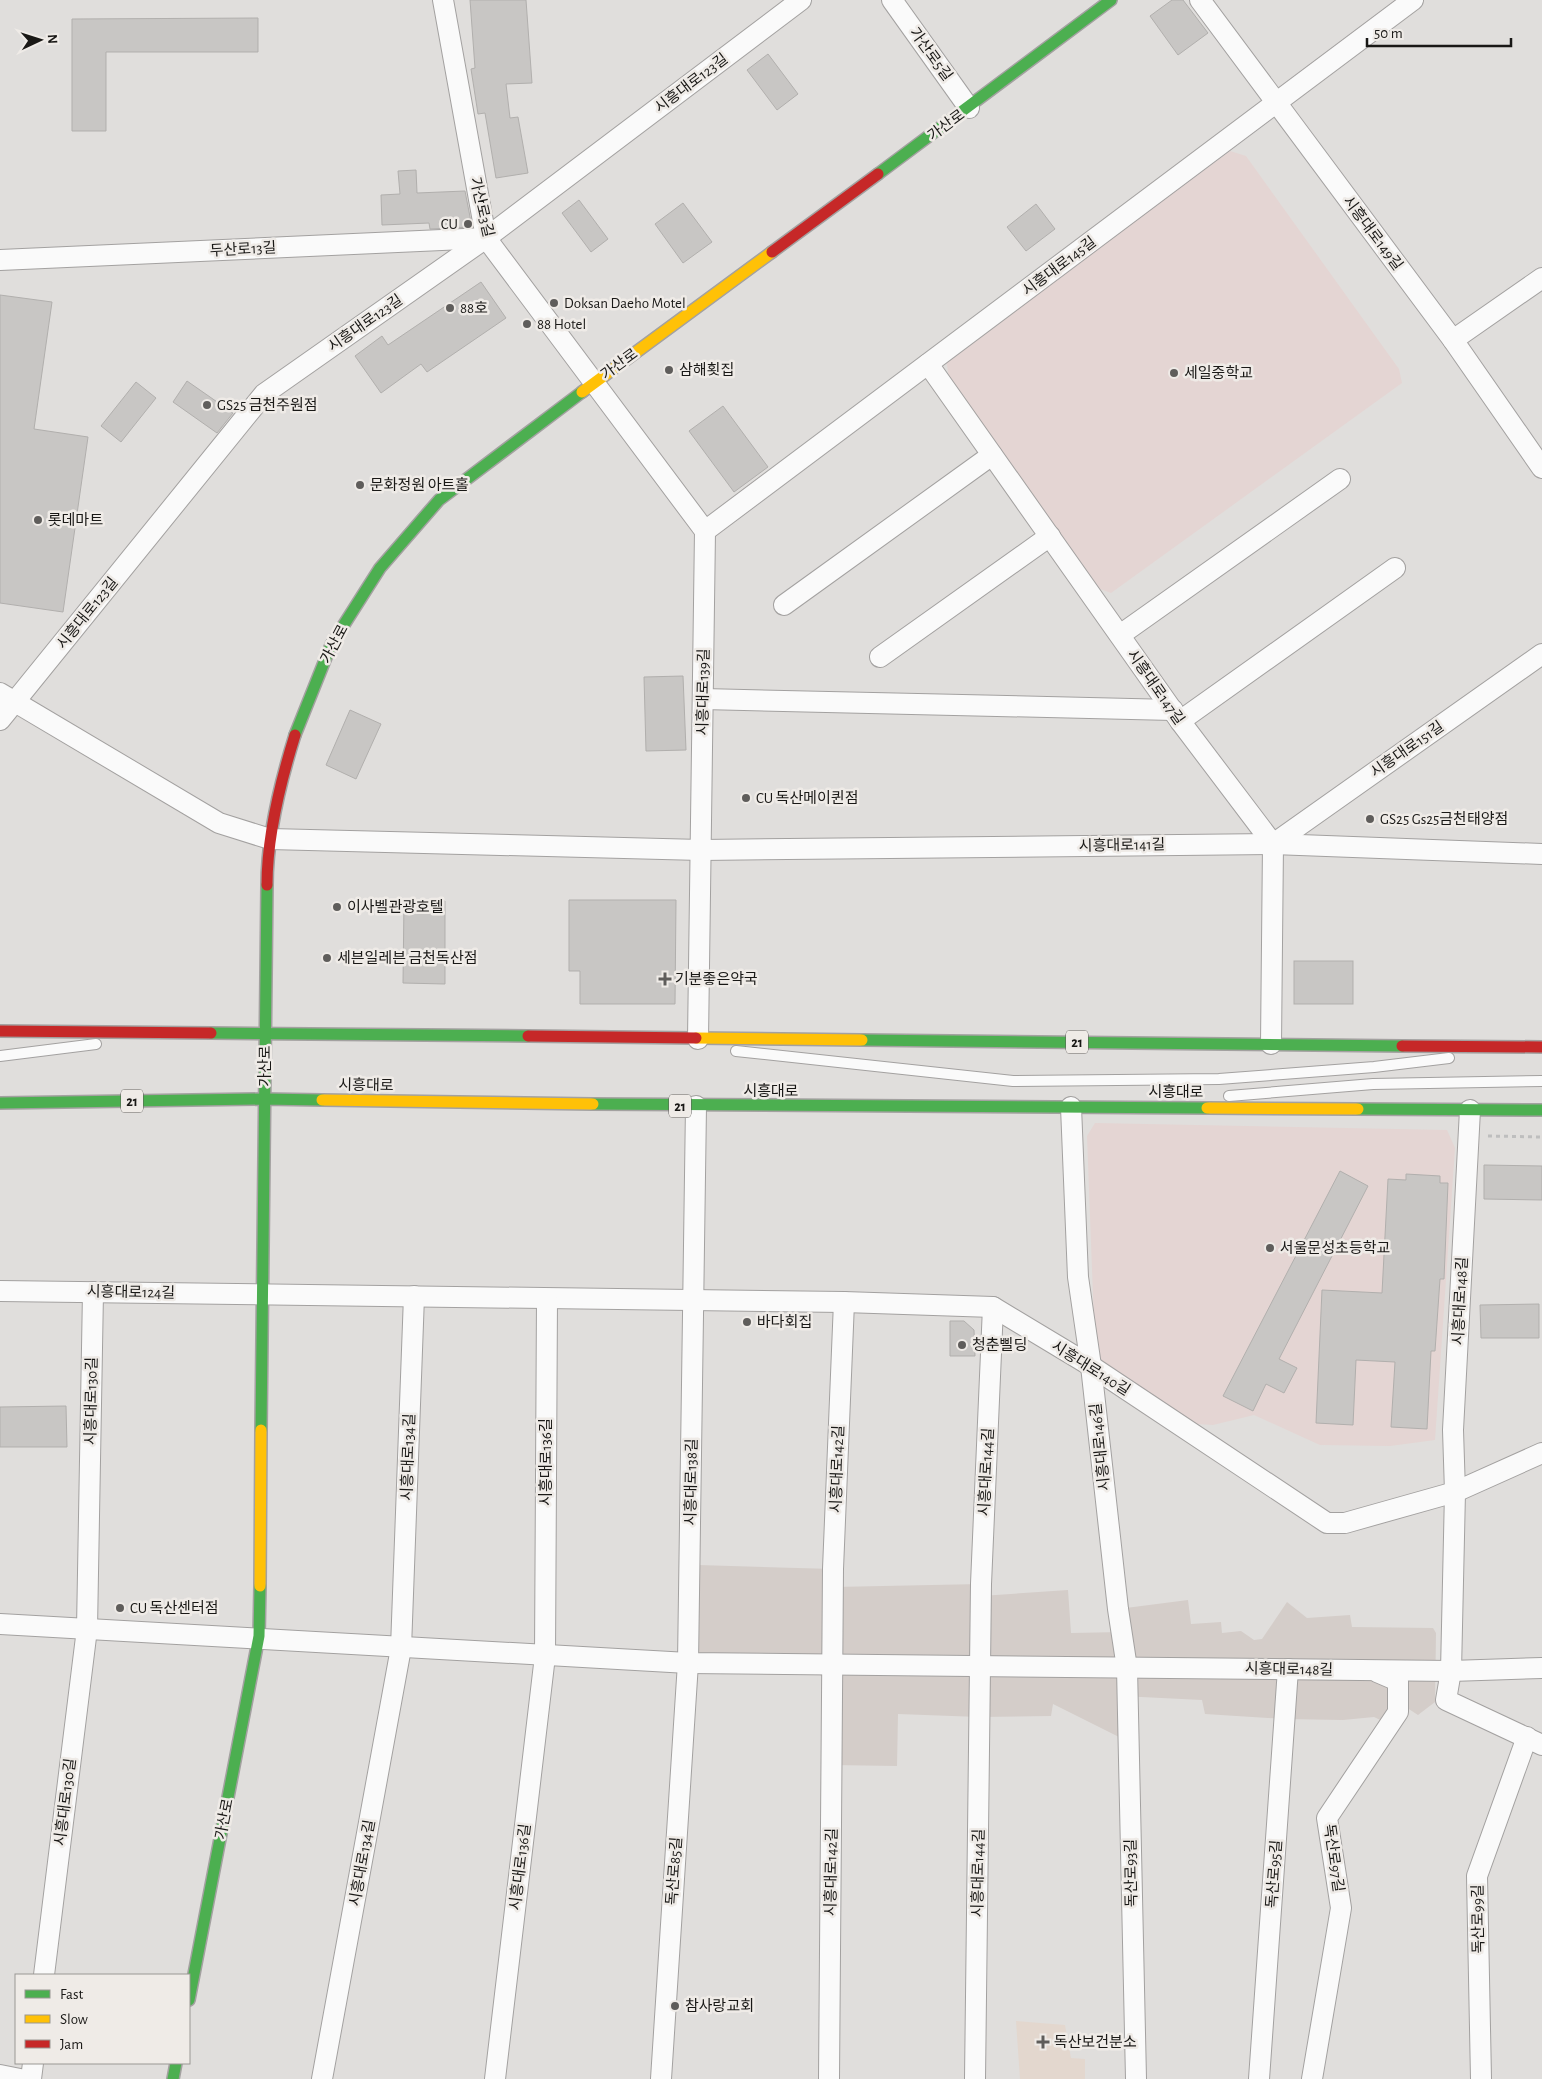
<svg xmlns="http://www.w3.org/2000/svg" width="1542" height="2079" font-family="'Alegreya Sans','Noto Sans KR',sans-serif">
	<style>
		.built { fill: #d4cdc9 }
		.education { fill: #e4d5d3 }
		.medical { fill: #e3d7ce }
		.building { fill: #c8c6c4; stroke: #b1afad }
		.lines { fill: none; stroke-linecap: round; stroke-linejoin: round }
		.lane-casing { stroke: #a3a1a0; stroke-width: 12 }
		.street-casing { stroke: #a3a1a0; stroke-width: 22 }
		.fast-casing { stroke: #a3a1a0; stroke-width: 14 }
		.slow-casing { stroke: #a3a1a0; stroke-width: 14 }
		.jam-casing { stroke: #a3a1a0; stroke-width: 14 }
		.path { stroke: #bebebe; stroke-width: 3; stroke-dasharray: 4 4; stroke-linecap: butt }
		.lane { stroke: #fafafa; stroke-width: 10 }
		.street { stroke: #fafafa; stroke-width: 20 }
		.fast { stroke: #4caf50; stroke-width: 11 }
		.slow { stroke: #ffc107; stroke-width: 11 }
		.jam { stroke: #c62828; stroke-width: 11 }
		.poi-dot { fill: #5f5d5b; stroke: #efebe7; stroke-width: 2 }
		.labels { text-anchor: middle; stroke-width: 5; stroke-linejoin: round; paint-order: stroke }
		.shield { fill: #efebe7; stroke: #595755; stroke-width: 1 }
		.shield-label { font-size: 14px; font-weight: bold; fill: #191816 }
		.street-label { font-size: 15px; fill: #191816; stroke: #efebe7 }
		.poi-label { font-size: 15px; fill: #191816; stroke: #efebe7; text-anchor: start }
	</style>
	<rect width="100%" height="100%" fill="#e0dedc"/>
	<!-- built -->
	<path class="built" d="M698,1565L833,1569L834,1587L981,1584V1596L1068,1590L1071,1633L1122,1632L1118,1609L1188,1600L1191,1624L1221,1622L1222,1633L1241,1631L1254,1640L1262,1639L1287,1602L1307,1618L1350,1615L1352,1627L1433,1628L1436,1633L1435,1702L1418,1715L1398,1702L1389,1724L1374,1717L1343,1720L1284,1719L1205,1714L1202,1700L1121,1696V1738L1053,1704L1051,1716L979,1717L898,1714L897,1766L832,1765L833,1687L820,1675L693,1673Z"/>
	<!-- education -->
	<g class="education">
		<path d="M1230,151L1246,156L1399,369L1402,383L1111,593L1100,589L949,378L946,359Z"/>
		<path d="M1095,1123L1447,1130L1455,1148L1435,1440L1390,1446L1320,1445L1254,1415L1213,1425L1197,1424L1099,1362L1095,1349L1087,1136Z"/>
	</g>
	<!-- medical -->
	<path class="medical" d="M1016,2021L1065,2025L1071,2058L1085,2059V2079H1020Z"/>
	<!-- building -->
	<g class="building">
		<path d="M470,0H526L532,83L506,84L510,118L518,117L528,173L496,178L485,113L478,114L471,69L475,68Z"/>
		<path d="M1172,0H1183L1208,33L1178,55L1150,16Z"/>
		<path d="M258,18V52H106V131H72V19Z"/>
		<path d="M768,54L798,94L777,110L747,70Z"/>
		<path d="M416,170L417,193L465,191L472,227L430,229L429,223L382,225L381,195L400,194L398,171Z"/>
		<path d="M579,200L608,239L591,252L562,213Z"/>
		<path d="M683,203L712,242L683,263L655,224Z"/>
		<path d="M1036,204L1055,229L1026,251L1007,227Z"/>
		<path d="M481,282L506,318L427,372L421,364L381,393L355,356L382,336L388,345Z"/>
		<path d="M0,295L52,302L34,429L88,437L63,612L0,603Z"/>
		<path d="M187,381L233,413L217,433L173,402Z"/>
		<path d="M136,382L156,398L121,442L101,426Z"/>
		<path d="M723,406L768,467L734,492L689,431Z"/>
		<path d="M683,676L686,750L646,751L644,677Z"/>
		<path d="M350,710L381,724L356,779L326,765Z"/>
		<path d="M569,900H676L675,1004H580V971H569Z"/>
		<path d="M404,901H445V984L403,983Z"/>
		<rect x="1294" y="961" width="59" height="43"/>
		<path d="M1484,1165L1542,1166V1200L1484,1199Z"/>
		<path d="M1340,1171L1368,1186L1279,1359L1297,1368L1284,1393L1266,1384L1253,1411L1223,1396Z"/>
		<path d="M1406,1174L1440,1176V1183H1448L1444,1279H1440L1435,1351H1431L1427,1429L1391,1427L1395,1362L1356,1360L1353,1425L1316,1423L1322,1290L1382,1293L1388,1179L1406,1180Z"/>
		<path d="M1539,1304V1338H1481L1480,1305Z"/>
		<path d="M950,1321H964L974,1330L975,1356H950Z"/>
		<path d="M66,1406L67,1447H0V1407Z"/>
	</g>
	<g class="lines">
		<defs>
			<g id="lane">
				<path d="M736,1051L1013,1081L1219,1079L1374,1067L1449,1058"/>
				<path d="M0,1056L96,1044"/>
				<path d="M1229,1096L1373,1084L1542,1081"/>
			</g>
			<g id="street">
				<path d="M443,0L486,238L705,531L698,1039"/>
				<path d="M892,0L969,108"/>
				<path d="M1200,0L1453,340L1542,468"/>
				<path d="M0,260L486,238"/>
				<path d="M1453,340L1542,278"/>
				<path d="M928,364L1180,721L1273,844L1271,1044"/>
				<path d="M705,531L1413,0"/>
				<path d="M784,605L992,455"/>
				<path d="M1120,635L1340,479"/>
				<path d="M880,657L1050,536"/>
				<path d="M0,693L219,823L270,839L701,850L1273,844L1542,854"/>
				<path d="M703,699L1173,710"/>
				<path d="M0,720L264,394L486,238L801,0"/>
				<path d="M1180,721L1395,568"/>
				<path d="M1273,844L1542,654"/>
				<path d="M1071,1107L1078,1277L1091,1366L1118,1609L1127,1668L1136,2079"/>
				<path d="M1470,1110L1453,1430L1455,1492L1451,1671L1446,1700L1542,1745"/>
				<path d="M0,1291L844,1302L993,1307L1091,1366L1327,1523H1345L1455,1492L1542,1453"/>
				<path d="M0,1624L688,1663L1451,1671L1542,1668"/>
				<path d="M44,1975L87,1629L93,1292"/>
				<path d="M0,2075L20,2079"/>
				<path d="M31,2079L33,2063"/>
				<path d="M322,2079L401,1648L414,1296"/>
				<path d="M495,2079L545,1656L547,1299"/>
				<path d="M661,2079L688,1663L696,1106"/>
				<path d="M829,2079L833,1569L844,1302"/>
				<path d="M975,2079L981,1584L993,1307"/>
				<path d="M1259,2079L1288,1669"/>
				<path d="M1312,2079L1341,1908L1327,1818L1398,1712V1681L1377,1672"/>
				<path d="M1481,2079L1477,1876L1527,1737"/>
			</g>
			<g id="fast">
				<path d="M878,174L1111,0"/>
				<path d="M295,735L331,645L380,568L439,500L582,392"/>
				<path d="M211,1033L528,1036"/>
				<path d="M862,1040L1402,1046"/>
				<path d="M0,1103L264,1099L322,1100"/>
				<path d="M593,1104L1207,1108"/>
				<path d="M1358,1109L1542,1110"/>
				<path d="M261,1430L267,885"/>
				<path d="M189,2000L259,1636L260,1586"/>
				<path d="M173,2079L176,2063"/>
			</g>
			<g id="slow">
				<path d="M582,392L772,252"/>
				<path d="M696,1038L862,1040"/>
				<path d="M322,1100L593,1104"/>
				<path d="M1207,1108L1358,1109"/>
				<path d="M260,1586L261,1430"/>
			</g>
			<g id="jam">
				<path d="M772,252L878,174"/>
				<path d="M267,885C267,835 280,783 295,735"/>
				<path d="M0,1031L211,1033"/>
				<path d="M528,1036L696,1038"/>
				<path d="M1402,1046L1542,1047"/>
			</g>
		</defs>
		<!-- lane casing -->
		<use href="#lane" class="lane-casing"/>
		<!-- street casing -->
		<use href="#street" class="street-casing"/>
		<!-- fast casing -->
		<use href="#fast" class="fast-casing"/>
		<!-- slow casing -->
		<use href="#slow" class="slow-casing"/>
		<!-- jam casing -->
		<use href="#jam" class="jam-casing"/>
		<!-- path -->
		<path class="path" d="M1488,1136L1542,1137"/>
		<!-- lane -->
		<use href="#lane" class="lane"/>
		<!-- street -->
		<use href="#street" class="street"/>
		<!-- fast -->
		<use href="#fast" class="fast"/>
		<!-- slow -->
		<use href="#slow" class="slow"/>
		<!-- jam -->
		<use href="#jam" class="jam"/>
	</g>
	<!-- markers -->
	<g class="poi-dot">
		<circle cx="468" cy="224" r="5"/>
		<circle cx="554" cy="303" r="5"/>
		<circle cx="450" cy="308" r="5"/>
		<circle cx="527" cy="324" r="5"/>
		<circle cx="669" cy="370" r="5"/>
		<circle cx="1174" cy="373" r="5"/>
		<circle cx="207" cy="405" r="5"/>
		<circle cx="360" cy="485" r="5"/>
		<circle cx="38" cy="520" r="5"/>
		<circle cx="746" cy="798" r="5"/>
		<circle cx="1370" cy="819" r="5"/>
		<circle cx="337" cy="907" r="5"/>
		<circle cx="327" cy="958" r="5"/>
		<path d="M662.5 971.5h5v5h5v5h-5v5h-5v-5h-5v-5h5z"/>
		<circle cx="1270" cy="1248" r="5"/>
		<circle cx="747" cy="1322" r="5"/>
		<circle cx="962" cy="1345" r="5"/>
		<circle cx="120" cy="1608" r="5"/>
		<circle cx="675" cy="2006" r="5"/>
		<path d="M1040.5 2034.5h5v5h5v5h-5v5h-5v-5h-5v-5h5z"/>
	</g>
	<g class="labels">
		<!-- shield labels -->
		<g class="shield">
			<rect x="1066" y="1030.5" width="22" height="23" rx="4"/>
			<rect x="121" y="1089.5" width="22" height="23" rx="4"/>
			<rect x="669" y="1094.5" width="22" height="23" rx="4"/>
		</g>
		<g class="shield-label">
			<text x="1077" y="1047">21</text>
			<text x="132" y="1106">21</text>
			<text x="680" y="1111">21</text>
		</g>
		<!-- street labels -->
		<g class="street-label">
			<text transform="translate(931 54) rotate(54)" y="5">가산로5길</text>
			<text transform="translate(691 83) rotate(-37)" y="5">시흥대로123길</text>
			<text transform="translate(946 125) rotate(-36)" y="5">가산로</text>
			<text transform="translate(482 207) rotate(77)" y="5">가산로3길</text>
			<text transform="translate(1373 233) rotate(53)" y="5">시흥대로149길</text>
			<text transform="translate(243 249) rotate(-3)" y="5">두산로13길</text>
			<text transform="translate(1059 266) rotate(-37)" y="5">시흥대로145길</text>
			<text transform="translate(365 323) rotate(-35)" y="5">시흥대로123길</text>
			<text transform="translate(619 364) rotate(-36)" y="5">가산로</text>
			<text transform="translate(87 613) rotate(-51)" y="5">시흥대로123길</text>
			<text transform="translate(334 644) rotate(-62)" y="5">가산로</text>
			<text transform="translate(1156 687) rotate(55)" y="5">시흥대로147길</text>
			<text transform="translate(703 692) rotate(-89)" y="5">시흥대로139길</text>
			<text transform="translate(1407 749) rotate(-35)" y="5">시흥대로151길</text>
			<text transform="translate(1122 845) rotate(-1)" y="5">시흥대로141길</text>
			<text transform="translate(265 1066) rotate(-90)" y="5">가산로</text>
			<text transform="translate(366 1085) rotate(1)" y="5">시흥대로</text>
			<text x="771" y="1096">시흥대로</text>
			<text x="1176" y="1097">시흥대로</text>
			<text transform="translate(131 1292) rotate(1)" y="5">시흥대로124길</text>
			<text transform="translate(1460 1301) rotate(-87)" y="5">시흥대로148길</text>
			<text transform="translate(1091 1368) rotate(32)" y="5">시흥대로140길</text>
			<text transform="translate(91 1401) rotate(-89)" y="5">시흥대로130길</text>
			<text transform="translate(1100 1447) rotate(-96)" y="5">시흥대로146길</text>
			<text transform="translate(408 1457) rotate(-88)" y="5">시흥대로134길</text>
			<text transform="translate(546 1462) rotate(-90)" y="5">시흥대로136길</text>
			<text transform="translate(837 1469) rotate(-88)" y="5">시흥대로142길</text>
			<text transform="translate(986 1472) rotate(-87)" y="5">시흥대로144길</text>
			<text transform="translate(691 1482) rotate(-89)" y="5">시흥대로138길</text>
			<text transform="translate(1289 1669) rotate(1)" y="5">시흥대로148길</text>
			<text transform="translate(65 1802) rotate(-83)" y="5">시흥대로130길</text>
			<text transform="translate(224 1819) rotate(-79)" y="5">가산로</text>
			<text transform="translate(1334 1858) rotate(82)" y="5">독산로97길</text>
			<text transform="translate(362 1863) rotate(-80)" y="5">시흥대로134길</text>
			<text transform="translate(520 1867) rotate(-83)" y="5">시흥대로136길</text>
			<text transform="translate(674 1871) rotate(-86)" y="5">독산로85길</text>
			<text transform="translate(831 1872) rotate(-89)" y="5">시흥대로142길</text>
			<text transform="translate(978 1873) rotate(-89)" y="5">시흥대로144길</text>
			<text transform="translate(1131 1873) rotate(-91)" y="5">독산로93길</text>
			<text transform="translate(1274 1874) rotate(-86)" y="5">독산로95길</text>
			<text transform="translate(1478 1919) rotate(-91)" y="5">독산로99길</text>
		</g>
		<!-- poi labels -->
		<g class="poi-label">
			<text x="458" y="229" text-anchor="end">CU</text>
			<text x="564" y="308">Doksan Daeho Motel</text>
			<text x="460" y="313">88호</text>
			<text x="537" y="329">88 Hotel</text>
			<text x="679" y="375">삼해횟집</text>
			<text x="1184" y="378">세일중학교</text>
			<text x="217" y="410">GS25 금천주원점</text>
			<text x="370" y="490">문화정원 아트홀</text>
			<text x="48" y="525">롯데마트</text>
			<text x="756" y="803">CU 독산메이퀸점</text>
			<text x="1380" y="824">GS25 Gs25금천태양점</text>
			<text x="347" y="912">이사벨관광호텔</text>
			<text x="337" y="963">세븐일레븐 금천독산점</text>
			<text x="675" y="984">기분좋은약국</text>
			<text x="1280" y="1253">서울문성초등학교</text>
			<text x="757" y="1327">바다회집</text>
			<text x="972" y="1350">청춘삘딩</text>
			<text x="130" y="1613">CU 독산센터점</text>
			<text x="685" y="2011">참사랑교회</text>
			<text x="1054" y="2047">독산보건분소</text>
		</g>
	</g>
	<!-- legend -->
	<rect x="15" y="1974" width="175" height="90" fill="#efebe7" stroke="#999793"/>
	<rect x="25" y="1990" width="25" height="8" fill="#4caf50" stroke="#999793"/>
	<text x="60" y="1999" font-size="15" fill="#191816">Fast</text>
	<rect x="25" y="2015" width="25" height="8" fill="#ffc107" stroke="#999793"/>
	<text x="60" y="2024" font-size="15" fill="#191816">Slow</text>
	<rect x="25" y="2040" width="25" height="8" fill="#c62828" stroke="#999793"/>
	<text x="60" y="2049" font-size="15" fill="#191816">Jam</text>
	<!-- north arrow -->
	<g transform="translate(40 40) rotate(86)" stroke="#efebe7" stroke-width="4" paint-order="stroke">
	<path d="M0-4L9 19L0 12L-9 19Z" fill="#191816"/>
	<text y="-8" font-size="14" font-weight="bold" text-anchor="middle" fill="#191816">N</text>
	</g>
	<!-- scale -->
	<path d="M1367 38v8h144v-8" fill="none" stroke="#191816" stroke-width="2.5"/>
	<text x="1374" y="38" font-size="15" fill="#191816" stroke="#efebe7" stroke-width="4" paint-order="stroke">50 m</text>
</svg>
